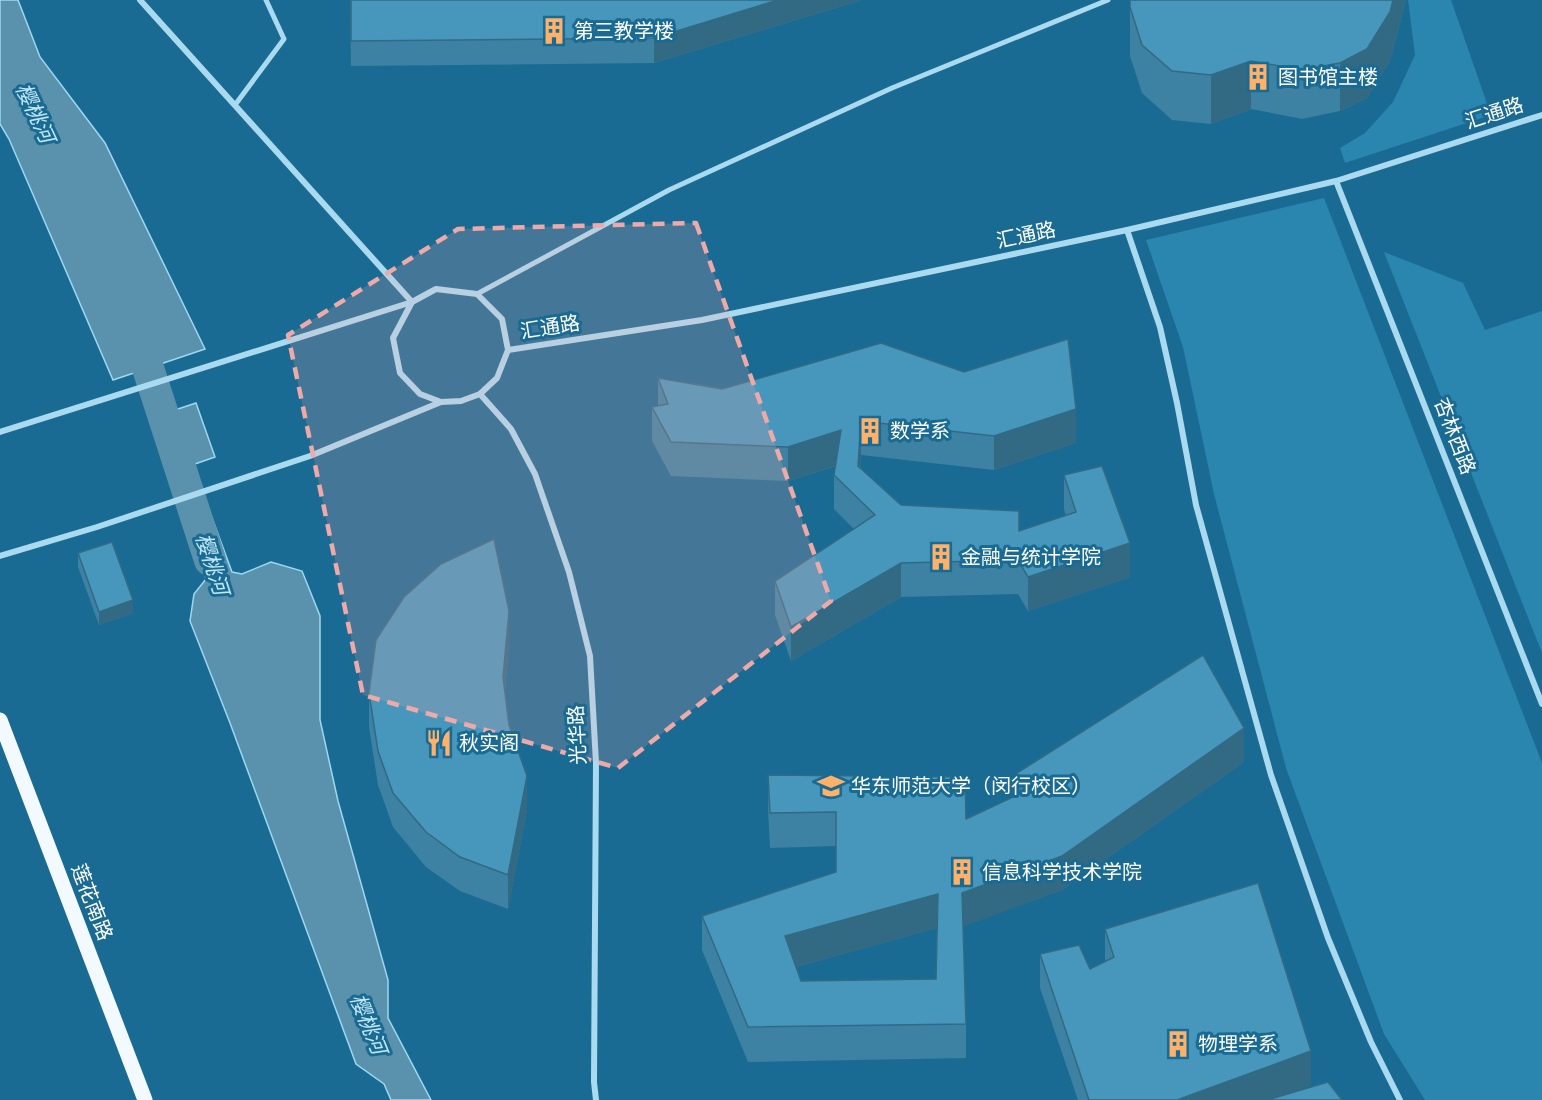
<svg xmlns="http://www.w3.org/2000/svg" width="1542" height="1100" font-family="'DejaVu Sans','Noto Sans SC',sans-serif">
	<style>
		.green { fill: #2a85af }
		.water { fill: #5a91ac; stroke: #9dd8f1; stroke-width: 1.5 }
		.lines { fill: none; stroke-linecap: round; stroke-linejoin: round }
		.canal { stroke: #5a91ac; stroke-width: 32 }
		.pedestrian { stroke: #aadaef; stroke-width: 5 }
		.minor { stroke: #aadaef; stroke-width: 6 }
		.primary { stroke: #f3faff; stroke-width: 15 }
		.wall { fill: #3d82a2; fill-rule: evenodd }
		.shaded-wall { fill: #326a84 }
		.building { fill: #4797bc; stroke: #326a84; stroke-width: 1.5; fill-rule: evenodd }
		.marked { fill: #efa9a9; fill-opacity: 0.2; stroke: #efa9a9; stroke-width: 4.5; stroke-dasharray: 12 8; stroke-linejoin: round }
		.labels { text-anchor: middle; stroke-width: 6; stroke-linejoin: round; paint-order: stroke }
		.poi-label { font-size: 20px; fill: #fff; stroke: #1a6b93; text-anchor: start }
		.street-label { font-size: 20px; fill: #fff; stroke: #1a6b93 }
		.water-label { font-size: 21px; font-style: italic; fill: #c2e7f7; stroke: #1a6b93 }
	</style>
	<rect width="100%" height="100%" fill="#1a6b93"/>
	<!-- green -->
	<g class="green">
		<path d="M1408,0H1451L1491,115L1345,163L1340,148L1365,133L1393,102L1415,55Z"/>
		<path d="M1324,198L1542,763V1100H1425L1384,1034L1286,768L1214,494L1183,347L1146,240Z"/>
		<path d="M1384,252L1463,283L1485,330L1542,311V653Z"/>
	</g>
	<!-- water -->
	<g class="water">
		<path d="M0,0H18L40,57L105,143L205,349L113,380L9,139L0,124Z"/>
		<path d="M196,403L215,457L172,472L154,417Z"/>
		<path d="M211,515L232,572L242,574L271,562L302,571L320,616V720L338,801L388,980V1018L431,1100H391L384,1084L356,1064L230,723L190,621L194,594L206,579L188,522Z"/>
	</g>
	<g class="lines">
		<!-- canal -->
		<path class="canal" d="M135,328L210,560"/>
		<!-- pedestrian -->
		<g class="pedestrian">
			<path d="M235,105L284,39L266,0"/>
			<path d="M477,294L669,190L892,88L1108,0"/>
		</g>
		<!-- minor -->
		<g class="minor">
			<path d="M1336,181L1542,704"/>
			<path d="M1127,230L1160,327L1177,403L1196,505L1271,775L1328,938L1371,1042L1400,1100"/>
			<path d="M436,289L477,294L502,319L508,350L497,378L480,394L461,401L441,402L420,394L400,373L393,338L412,302Z"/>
			<path d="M508,350L702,320L1127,230L1336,181L1542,115"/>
			<path d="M480,394L511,429L535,474L569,572L590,656L596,763L594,1082L596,1100"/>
			<path d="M0,432L412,302L140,0"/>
			<path d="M0,556L97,527L310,456L441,402"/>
		</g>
		<!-- primary -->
		<path class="primary" d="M0,720L145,1100"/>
	</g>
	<!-- wall -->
	<g class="wall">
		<path d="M350,0H862L654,63L351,66Z"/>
		<path d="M1130,0H1406L1390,61L1367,98L1340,111L1302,119L1251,109L1211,124L1172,120L1142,93L1130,56Z"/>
		<path d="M658,378L1076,443L994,470L861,455L860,469L901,505L1019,531L1066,516L1064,509V475L1130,577L1028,611L1018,594L901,597L791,661L775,615V581L854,529L834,509V475L836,466L788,481L671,476L652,441V407L658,406Z"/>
		<path d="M78,553L133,613L99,625L78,567Z"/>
		<path d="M509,645L505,691L509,725L527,810L508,909L460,891L426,867L393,827L378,785L369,727V693Z"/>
		<path d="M1244,762L1062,890L963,926L966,1024V1058L748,1062L702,950V916L836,872V846L770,848L768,809V775L966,819L1014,797V775ZM937,928L936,979L801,981L796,967Z"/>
		<path d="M1105,929L1311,1085L1286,1094L1342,1100H1078L1040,988V954L1090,969L1105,962Z"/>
	</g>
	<!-- shaded-wall -->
	<g class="shaded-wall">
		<path d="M778,0H862L654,63V38Z"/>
		<path d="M1393,0H1406L1390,61L1367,98L1340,111V63Z"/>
		<path d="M1251,61V109L1211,124V75Z"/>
		<path d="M1076,409V443L994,470V436Z"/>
		<path d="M861,421V455L858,500V466Z"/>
		<path d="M841,430V464L788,481V447Z"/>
		<path d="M1130,543V577L1028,611V577Z"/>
		<path d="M901,563V597L791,661V627Z"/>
		<path d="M133,600V613L99,625V612Z"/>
		<path d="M509,611V645L503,712V677Z"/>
		<path d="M1244,728V762L1062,890L962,927V893Z"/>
		<path d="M527,776V810L508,909V875Z"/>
		<path d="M938,894V928L785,970V936Z"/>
		<path d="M1311,1051V1085L1270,1100H1177Z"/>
	</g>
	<!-- building -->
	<g class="building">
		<path d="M351,0H778L654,38L351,41Z"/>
		<path d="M1130,0H1393L1390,12L1367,49L1340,63L1302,70L1251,61L1211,75L1172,71L1142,45L1130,7Z"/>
		<path d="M1068,339L1076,409L994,436L861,421L858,466L901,505L1019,511V531L1076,512L1064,475L1102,466L1130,543L1028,577L1018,560L901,563L791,627L775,581L875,515L834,475L841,430L788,447L671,442L652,407L668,404L658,378L722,389L881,343L964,372Z"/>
		<path d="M494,539L509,611L503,677L509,725L527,776L508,875L460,857L426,832L393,793L378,751L369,693L376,640L404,597L441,564Z"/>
		<path d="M112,542L133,600L99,612L78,553Z"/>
		<path d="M1203,655L1244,728L1062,856L962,893L966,1024L748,1027L702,916L836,872V812L770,813L768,775L965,777L966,819L1028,790L1014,775ZM938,894L936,979L801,981L785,936Z"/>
		<path d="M1258,883L1311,1051L1177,1100H1089L1040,954L1079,945L1090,969L1114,957L1105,929Z"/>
		<path d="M1328,1082L1342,1100H1267Z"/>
	</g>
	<!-- marked area -->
	<path class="marked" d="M696,223L831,601L618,768L363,695L288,335L458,229Z"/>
	<!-- icons -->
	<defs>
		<symbol id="building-bare" viewBox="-9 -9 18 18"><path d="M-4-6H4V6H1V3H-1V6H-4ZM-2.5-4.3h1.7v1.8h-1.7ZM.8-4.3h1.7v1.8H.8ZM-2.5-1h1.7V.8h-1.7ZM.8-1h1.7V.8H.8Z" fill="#ffb069" stroke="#1a6b93" stroke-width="2.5" paint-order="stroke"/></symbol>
		<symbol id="restaurant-bare" viewBox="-9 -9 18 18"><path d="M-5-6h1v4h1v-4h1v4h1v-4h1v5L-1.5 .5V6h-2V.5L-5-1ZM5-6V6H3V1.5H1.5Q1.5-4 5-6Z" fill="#ffb069" stroke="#1a6b93" stroke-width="2.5" paint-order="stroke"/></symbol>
		<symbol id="university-bare" viewBox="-9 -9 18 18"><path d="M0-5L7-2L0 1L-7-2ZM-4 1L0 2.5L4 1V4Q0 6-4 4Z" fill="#ffb069" stroke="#1a6b93" stroke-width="2.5" paint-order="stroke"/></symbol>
	</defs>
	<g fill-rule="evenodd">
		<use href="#building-bare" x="535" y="12" width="38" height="38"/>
		<use href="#building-bare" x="1239" y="58" width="38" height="38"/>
		<use href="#building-bare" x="851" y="412" width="38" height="38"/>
		<use href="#building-bare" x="922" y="538" width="38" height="38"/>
		<use href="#restaurant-bare" x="420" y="724" width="38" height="38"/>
		<use href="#university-bare" x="812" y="767" width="38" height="38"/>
		<use href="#building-bare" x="943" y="853" width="38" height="38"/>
		<use href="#building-bare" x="1159" y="1025" width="38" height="38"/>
	</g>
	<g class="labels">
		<!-- poi labels -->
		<g class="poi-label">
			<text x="574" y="38">第三教学楼</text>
			<text x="1278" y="84">图书馆主楼</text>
			<text x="890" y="438">数学系</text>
			<text x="961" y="564">金融与统计学院</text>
			<text x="459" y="750">秋实阁</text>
			<text x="851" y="793">华东师范大学（闵行校区）</text>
			<text x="982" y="879">信息科学技术学院</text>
			<text x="1198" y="1051">物理学系</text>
		</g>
		<!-- street labels -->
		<g class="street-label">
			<text transform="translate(1494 113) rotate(-18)" y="7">汇通路</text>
			<text transform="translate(1026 235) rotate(-12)" y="7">汇通路</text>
			<text transform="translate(550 327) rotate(-9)" y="7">汇通路</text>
			<text transform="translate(1455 436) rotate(69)" y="7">杏林西路</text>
			<text transform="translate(577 735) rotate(-93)" y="7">光华路</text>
			<text transform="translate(92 902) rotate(69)" y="7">莲花南路</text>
		</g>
		<!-- water labels -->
		<g class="water-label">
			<text transform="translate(35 113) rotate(65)" y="7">樱桃河</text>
			<text transform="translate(212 564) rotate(72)" y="7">樱桃河</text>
			<text transform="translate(368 1024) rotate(68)" y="7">樱桃河</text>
		</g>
	</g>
</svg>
